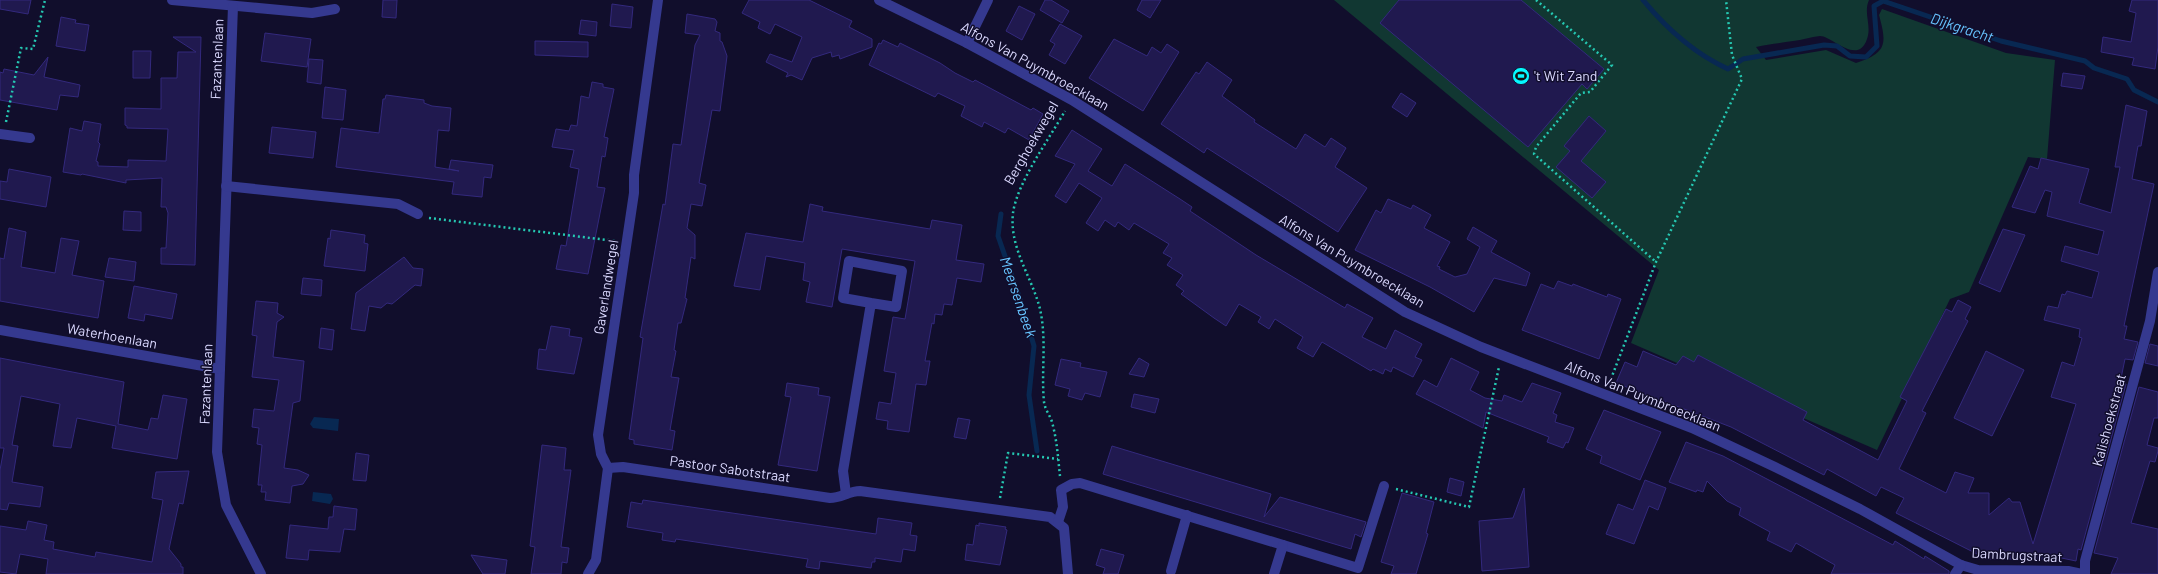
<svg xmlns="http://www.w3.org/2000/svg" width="2158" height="574" font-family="Barlow,sans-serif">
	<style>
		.green { fill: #113732 }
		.water { fill: #082852 }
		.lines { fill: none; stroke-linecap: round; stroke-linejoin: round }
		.stream { stroke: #082852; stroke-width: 5 }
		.building { fill: #20194f; stroke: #33297d }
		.path { stroke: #25c8b2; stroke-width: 2.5; stroke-dasharray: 2 3; stroke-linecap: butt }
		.minor { stroke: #35398f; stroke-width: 10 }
		.labels { text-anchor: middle; stroke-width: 3; stroke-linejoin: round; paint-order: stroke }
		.street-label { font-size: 14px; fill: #dbd9ff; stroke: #110e2c }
		.poi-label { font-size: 14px; fill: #dbd9ff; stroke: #110e2c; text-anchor: start }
		.water-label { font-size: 15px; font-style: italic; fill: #67c4ff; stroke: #110e2c }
	</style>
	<rect width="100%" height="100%" fill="#110e2c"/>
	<!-- green -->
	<path class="green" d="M1334,0H1869C1863,13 1872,26 1867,39C1858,66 1832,36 1820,36C1811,37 1802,40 1793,41C1781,43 1768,44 1756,47L1766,60L1826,50L1856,63C1887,53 1887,44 1879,15L1882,9L2006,53L2055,60L2047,159L2028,157L1969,292L1950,299L1877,450L1631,343L1659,270Z"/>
	<!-- water -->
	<g class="water">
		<path d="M314,417L339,419L338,431L313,428L310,424Z"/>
		<path d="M313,492L331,494L333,499L330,504L312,501Z"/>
	</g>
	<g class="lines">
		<!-- stream -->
		<g class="stream">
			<path d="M1643,0C1666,28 1695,54 1728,69L1743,59L1824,45L1837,46L1850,56L1866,57L1877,46L1874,6L1883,1L2001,41L2085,61L2094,68L2127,79L2134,90L2158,102"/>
			<path d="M1001,214L998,236L1021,302L1034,346L1029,395L1037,451"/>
		</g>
	</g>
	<!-- building -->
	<g class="building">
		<path d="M0,0H31L28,14L0,9Z"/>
		<path d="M383,0H397L396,18L382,17Z"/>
		<path d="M749,0H809L852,21L849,27L872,39V47L840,59L839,55L832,57L831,52L812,58L802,80L791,75L786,77L788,73L766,62L770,54L792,62L802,37L775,24L770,34L758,28L760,22L742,13Z"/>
		<path d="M1045,0H1051L1069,11L1062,23L1040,10Z"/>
		<path d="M1142,0H1161L1150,18L1137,10Z"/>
		<path d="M1399,0H1521L1604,69L1587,89L1582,84L1528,147L1380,23Z"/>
		<path d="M2132,0H2158V47L2155,69L2132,65L2134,58L2101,52L2103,37L2131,42L2136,13L2129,11Z"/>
		<path d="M612,4L633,7L631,28L610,26Z"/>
		<path d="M1019,6L1035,14L1022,40L1006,31Z"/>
		<path d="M687,14L715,19L717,22L715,31L720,33V41L722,42L727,56L720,111L712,110L699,183L706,185L702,206L691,204L687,228L695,235V259L691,257L685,298L687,299L681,323H678L674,350L676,351L671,377L679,378L670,430L675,431L672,450L634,444V440L629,439L643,338L640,337L663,204L665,205L673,144L681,145L695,45L700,35L685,33Z"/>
		<path d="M61,17L76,20L75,23L89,25L85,51L56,46Z"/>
		<path d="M581,20L597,22L596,36L579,34Z"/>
		<path d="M1060,24L1082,36L1065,64L1049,55L1055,44L1050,41Z"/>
		<path d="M265,33L311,39L307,67L261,61Z"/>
		<path d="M173,37H201L195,265L161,264V248H166L168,213L166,207H161L162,178L126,180V183L82,174L81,175L63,172L70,128L82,131L84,121L101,124L98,142L100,144L96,161L98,162V166L128,167V160L166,161L168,129L127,128V126L125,125V108L161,109V78H177L178,52H196Z"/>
		<path d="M1114,39L1147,56L1152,47L1161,53L1167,44L1179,52L1143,111L1089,78Z"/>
		<path d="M883,40L898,47L900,43L940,63L955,73L973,82L975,80L1031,110L1033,108L1043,114L1029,140L1008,128L1005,133L984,122L982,127L961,116L965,106L938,93L935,97L869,65L879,43L881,44Z"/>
		<path d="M535,41L588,42V57L535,55Z"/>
		<path d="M133,51H151L150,78H133Z"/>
		<path d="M48,57L44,77L80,85L78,97L60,95L57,110L0,100V72L3,73L4,69L34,75Z"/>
		<path d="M309,59L323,60L321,84L307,82Z"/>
		<path d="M1207,62L1232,80L1222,96L1255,120L1254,122L1296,149L1305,134L1325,147L1331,138L1346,148L1335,167L1367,188L1338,232L1207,148L1204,153L1161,124L1196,72L1199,74Z"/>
		<path d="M2063,73L2085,76L2082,89L2061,86Z"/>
		<path d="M592,82L603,84V87L614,89L604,137L608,138L605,157L602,156L597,187L605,188L588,274L556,269L561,245L566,246L579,169L570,167L574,150L552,147L556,129L569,131L571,125L577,126L581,96L589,98Z"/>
		<path d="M325,87L346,90L343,120L322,118Z"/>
		<path d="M1401,93L1416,103L1407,117L1392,107Z"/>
		<path d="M386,95L424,100V103L432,106L451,108L449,131L438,130L435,167L459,171L449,169L451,160L493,165L491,178L484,177L482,197L452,194L454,182L336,167L341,128L379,133L383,99H385Z"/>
		<path d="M2126,105L2147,111L2141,146H2138L2132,179L2154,184L2124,326H2127L2124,339L2138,342L2133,360L2125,359L2120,383L2126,384L2081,550L2078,549L2076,561L2047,555V559H1987L1896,513L1904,498L1881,487L1876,496L1827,469L1824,475L1731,427L1616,383L1625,362L1637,367L1643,351L1676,365L1683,356L1694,362L1698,355L1807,412L1803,420L1878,460L1907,401L1900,397L1946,309L1952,312L1958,300L1971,307L1965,319L1968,321L1922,411L1926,413L1899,469L1946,493L1955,472L1974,478L1968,493H1989V515L2009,498L2012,502H2020L2033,544L2076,404L2051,397L2062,362L2074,366L2082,338L2079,337L2080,329L2044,320L2048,306L2058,308L2062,294L2065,295L2067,291L2092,298L2099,272L2061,261L2065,246L2098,255L2104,231L2047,216L2052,192L2045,190L2035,213L2012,207L2030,166L2038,169L2041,158L2089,169L2079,203L2111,213L2120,167H2115Z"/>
		<path d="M1589,116L1606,131L1581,161L1606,182L1592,198L1556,167L1570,151L1564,146Z"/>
		<path d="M272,127L316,132L313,158L269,153Z"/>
		<path d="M1072,130L1102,149L1088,171L1112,186L1125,164L1180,199L1192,207L1190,211L1256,255L1345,308L1347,304L1373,318L1362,337L1386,349L1395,330L1422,344L1415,357L1422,360L1413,377L1393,367L1391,372L1385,369L1383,374L1373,369L1371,371L1322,342L1313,357L1297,348L1303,337L1275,319L1269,329L1258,322L1261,317L1239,304L1226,326L1214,318L1181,294L1184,291L1176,285L1183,275L1167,265L1172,258L1163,253L1169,244L1134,223L1129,230L1118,222L1115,227L1105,220L1098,231L1086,223L1102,198L1079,183L1066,203L1055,196L1075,164L1055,156Z"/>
		<path d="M9,169L51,177L46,207L0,199V181L7,182Z"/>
		<path d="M1388,199L1411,209L1413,205L1431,215L1424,228L1450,242L1437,266L1440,267L1439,269L1455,277L1467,274L1480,247L1467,239L1473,227L1497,241L1491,252L1530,273L1526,286L1494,278L1474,312L1430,287L1355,250L1376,210L1381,213Z"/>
		<path d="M810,204L823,207L822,211L930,229L932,220L962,225L956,260L984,264L981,282L957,278L952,305L944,304L942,315L935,314L934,324L932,323L925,361H930L926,385L916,384L909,432L887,429L888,421L876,419L879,402L891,404L896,373L884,371L893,317L905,319L915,261L842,249L832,307L806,302L810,282L803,280L805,263L766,256L760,290L734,286L746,233L803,242Z"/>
		<path d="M124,211L141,212V231L123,230Z"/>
		<path d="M9,228L26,232L21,267L55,273L61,238L79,241L72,275L104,281L98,318L0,301V258L4,259Z"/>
		<path d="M2003,229L2025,235L2000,292L1979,283Z"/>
		<path d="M331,230L365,235L364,243L368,244L365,271L324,266L328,238L330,239Z"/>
		<path d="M404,257L413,268L423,269L421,286L415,285L392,304L387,303L381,308L369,306L365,331L351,329L356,293Z"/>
		<path d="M109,258L136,262L134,281L105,277Z"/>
		<path d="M303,278L322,280L321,296L301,294Z"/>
		<path d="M1558,281L1572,286L1573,284L1607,297L1608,294L1621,299L1599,359L1522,330L1541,284L1554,289Z"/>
		<path d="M134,286L177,294L172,319L145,314L144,321L128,318Z"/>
		<path d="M256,301L278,303L277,313L284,317L277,322L273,357L304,361L300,401L293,403L284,468L298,470L309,475L303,484L292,486L290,503L265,500L266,492H261L262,485H258L262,445L257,444L259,428L252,427L254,409L274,411L279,380L252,377L257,336L252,335Z"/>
		<path d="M551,326L570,329L569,336L582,338L574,374L537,369L539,349L546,350Z"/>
		<path d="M321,328L334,330L332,350L319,348Z"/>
		<path d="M2150,344L2158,346V366L2145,363Z"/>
		<path d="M1986,351L2024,370L1992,436L1954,418Z"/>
		<path d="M0,358L124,382L118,424L148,430L151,418L158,419L163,395L187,399L177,459L112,448L116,426L77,418L71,448L53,446L60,404L21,396L12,445L18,446L12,482L43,487L40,507L9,503L7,510L0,509V470L4,448H0Z"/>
		<path d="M1139,358L1149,364L1144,377L1129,374Z"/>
		<path d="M1451,358L1479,372L1470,390L1485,398L1502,401L1504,395L1522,402L1532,383L1561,393L1553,413L1557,415L1555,422L1574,428L1568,443L1566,442L1563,448L1547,442L1549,437L1486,412L1483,428L1416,394L1424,380L1437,387Z"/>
		<path d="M1061,359L1081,363L1080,367L1107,372L1100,397L1085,393L1082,400L1068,396L1070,389L1055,385Z"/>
		<path d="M787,383L819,388L818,395L830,397L817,471L778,465L791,397L785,396Z"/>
		<path d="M2139,387L2158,392V418H2154L2147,445L2158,448V451L2155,462L2150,461L2131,523L2158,529V574H2111L2118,558L2094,553Z"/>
		<path d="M1134,394L1159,399L1155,413L1131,407Z"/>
		<path d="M1604,410L1661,432L1640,480L1600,463L1602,456L1586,449Z"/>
		<path d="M958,418L970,420L966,439L954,437Z"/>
		<path d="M1686,442L1723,456L1893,545L1895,541L1924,559L1925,556L1949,571V574H1831L1835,565L1796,543L1791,552L1767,540L1770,532L1739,515L1741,508L1727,501L1707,481L1703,492L1697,490L1696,492L1669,482Z"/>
		<path d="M542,445L566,448L564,470H571L561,547L569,548L567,563L562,562L561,574H531L535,547L530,546Z"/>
		<path d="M1112,446L1271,494L1264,517L1280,497L1366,522L1361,537L1355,534L1351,549L1103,474Z"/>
		<path d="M356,453L369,455L366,481L353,480Z"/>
		<path d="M189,471L183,504L179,503L169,549L181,564V567H183V574H46L48,559L20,554L16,574L0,572V526L26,530L28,521L47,525L44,540L54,542L53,549L95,557L96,552L152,562L163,500L152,498L156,472Z"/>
		<path d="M1450,478L1464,482L1461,496L1447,492Z"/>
		<path d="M1645,480L1666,488L1658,510L1649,506L1634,544L1606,534L1618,504L1633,510Z"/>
		<path d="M1524,488L1529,567L1482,571L1479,521L1513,518Z"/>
		<path d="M1402,493L1434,502L1426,533L1428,534L1416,574H1391L1394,566L1381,562Z"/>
		<path d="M643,500L876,534L878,518L912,523L910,535L917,536L915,551L903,549L901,562L875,558V562H872L871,568L820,561L819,569L806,567L808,559L676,539L675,542L662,540L663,533L627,527L631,502L642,504Z"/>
		<path d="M334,506L357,509L355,530L344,529L340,552L309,550L308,560L286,558L290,525L328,529L329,517H333Z"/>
		<path d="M979,523L1006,527L1005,529L1007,530L1000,565L965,560L967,544L973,545L976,525L979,526Z"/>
		<path d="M1101,549L1124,555L1118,574H1103L1105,568L1096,565Z"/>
		<path d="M471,555L507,560L505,574H483Z"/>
	</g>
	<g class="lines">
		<!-- path -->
		<g class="path">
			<path d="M1536,0L1612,65L1590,92L1581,93L1536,147L1534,154L1656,262"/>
			<path d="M6,122L21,48L33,49L45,0"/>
			<path d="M429,218L615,241"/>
			<path d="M1609,384L1656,262L1742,79L1732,55L1726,0"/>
			<path d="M1060,476C1058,458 1057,440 1052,422C1050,415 1045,410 1044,402C1041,371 1047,340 1040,309C1032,277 1009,248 1013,213C1017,183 1049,139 1065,111"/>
			<path d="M1396,489L1469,507L1499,367"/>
			<path d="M1000,498L1008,453L1058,459"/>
		</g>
		<!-- minor -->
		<g class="minor">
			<path d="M172,0L312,13L335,9"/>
			<path d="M879,0L967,43L1072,100L1405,312L1481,347L1692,428L1775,467L1860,509L1961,565L1978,570L2068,571L2082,574"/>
			<path d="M233,6L217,452L226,505L261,574"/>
			<path d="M967,43L988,0"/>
			<path d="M0,134L30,138"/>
			<path d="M226,186L398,204L418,214"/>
			<path d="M0,330L220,369"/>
			<path d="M608,468L623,467L830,498C841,498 849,491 860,491L1050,517L1064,528L1068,574"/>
			<path d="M846,494L843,471L871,303L896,307L902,271L849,261L843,298L871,303"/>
			<path d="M1058,522L1063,507L1061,490L1072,484L1080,483L1358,568L1384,486"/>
			<path d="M1171,571L1187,515"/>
			<path d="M588,574L596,560L608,468L601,454L598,435L634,193V175L658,0"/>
			<path d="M1274,574L1283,545"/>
			<path d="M1955,574L1961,565"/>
			<path d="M2085,574V561L2150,321L2158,272"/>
		</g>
	</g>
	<!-- icons -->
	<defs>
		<symbol id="stadium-disc" viewBox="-11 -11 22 22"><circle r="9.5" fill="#05f8ff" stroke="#110e2c"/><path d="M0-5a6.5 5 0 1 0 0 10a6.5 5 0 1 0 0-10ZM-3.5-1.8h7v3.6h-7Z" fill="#111"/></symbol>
	</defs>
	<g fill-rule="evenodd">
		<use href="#stadium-disc" x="1511" y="66" width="20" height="20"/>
	</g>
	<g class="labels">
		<!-- street labels -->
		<g class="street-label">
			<text transform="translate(217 59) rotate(-88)" y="5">Fazantenlaan</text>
			<text transform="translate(1035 66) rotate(29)" y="5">Alfons Van Puymbroecklaan</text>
			<text transform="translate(1031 143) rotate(-60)" y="5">Berghoekwegel</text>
			<text transform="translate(1352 261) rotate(31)" y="5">Alfons Van Puymbroecklaan</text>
			<text transform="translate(606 287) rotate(-81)" y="5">Gaverlandwegel</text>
			<text transform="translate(112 336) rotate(10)" y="5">Waterhoenlaan</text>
			<text transform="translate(206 384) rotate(-88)" y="5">Fazantenlaan</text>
			<text transform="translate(1643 396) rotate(22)" y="5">Alfons Van Puymbroecklaan</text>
			<text transform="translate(2109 420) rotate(-75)" y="5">Kalishoekstraat</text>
			<text transform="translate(730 469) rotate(8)" y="5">Pastoor Sabotstraat</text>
			<text transform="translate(2017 555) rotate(3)" y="5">Dambrugstraat</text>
		</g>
		<!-- poi labels -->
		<g class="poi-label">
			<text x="1534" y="81">'t Wit Zand</text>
		</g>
		<!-- water labels -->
		<g class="water-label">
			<text transform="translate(1962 28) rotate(18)" y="5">Dijkgracht</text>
			<text transform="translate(1018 297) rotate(71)" y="5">Meersenbeek</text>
		</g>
	</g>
</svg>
